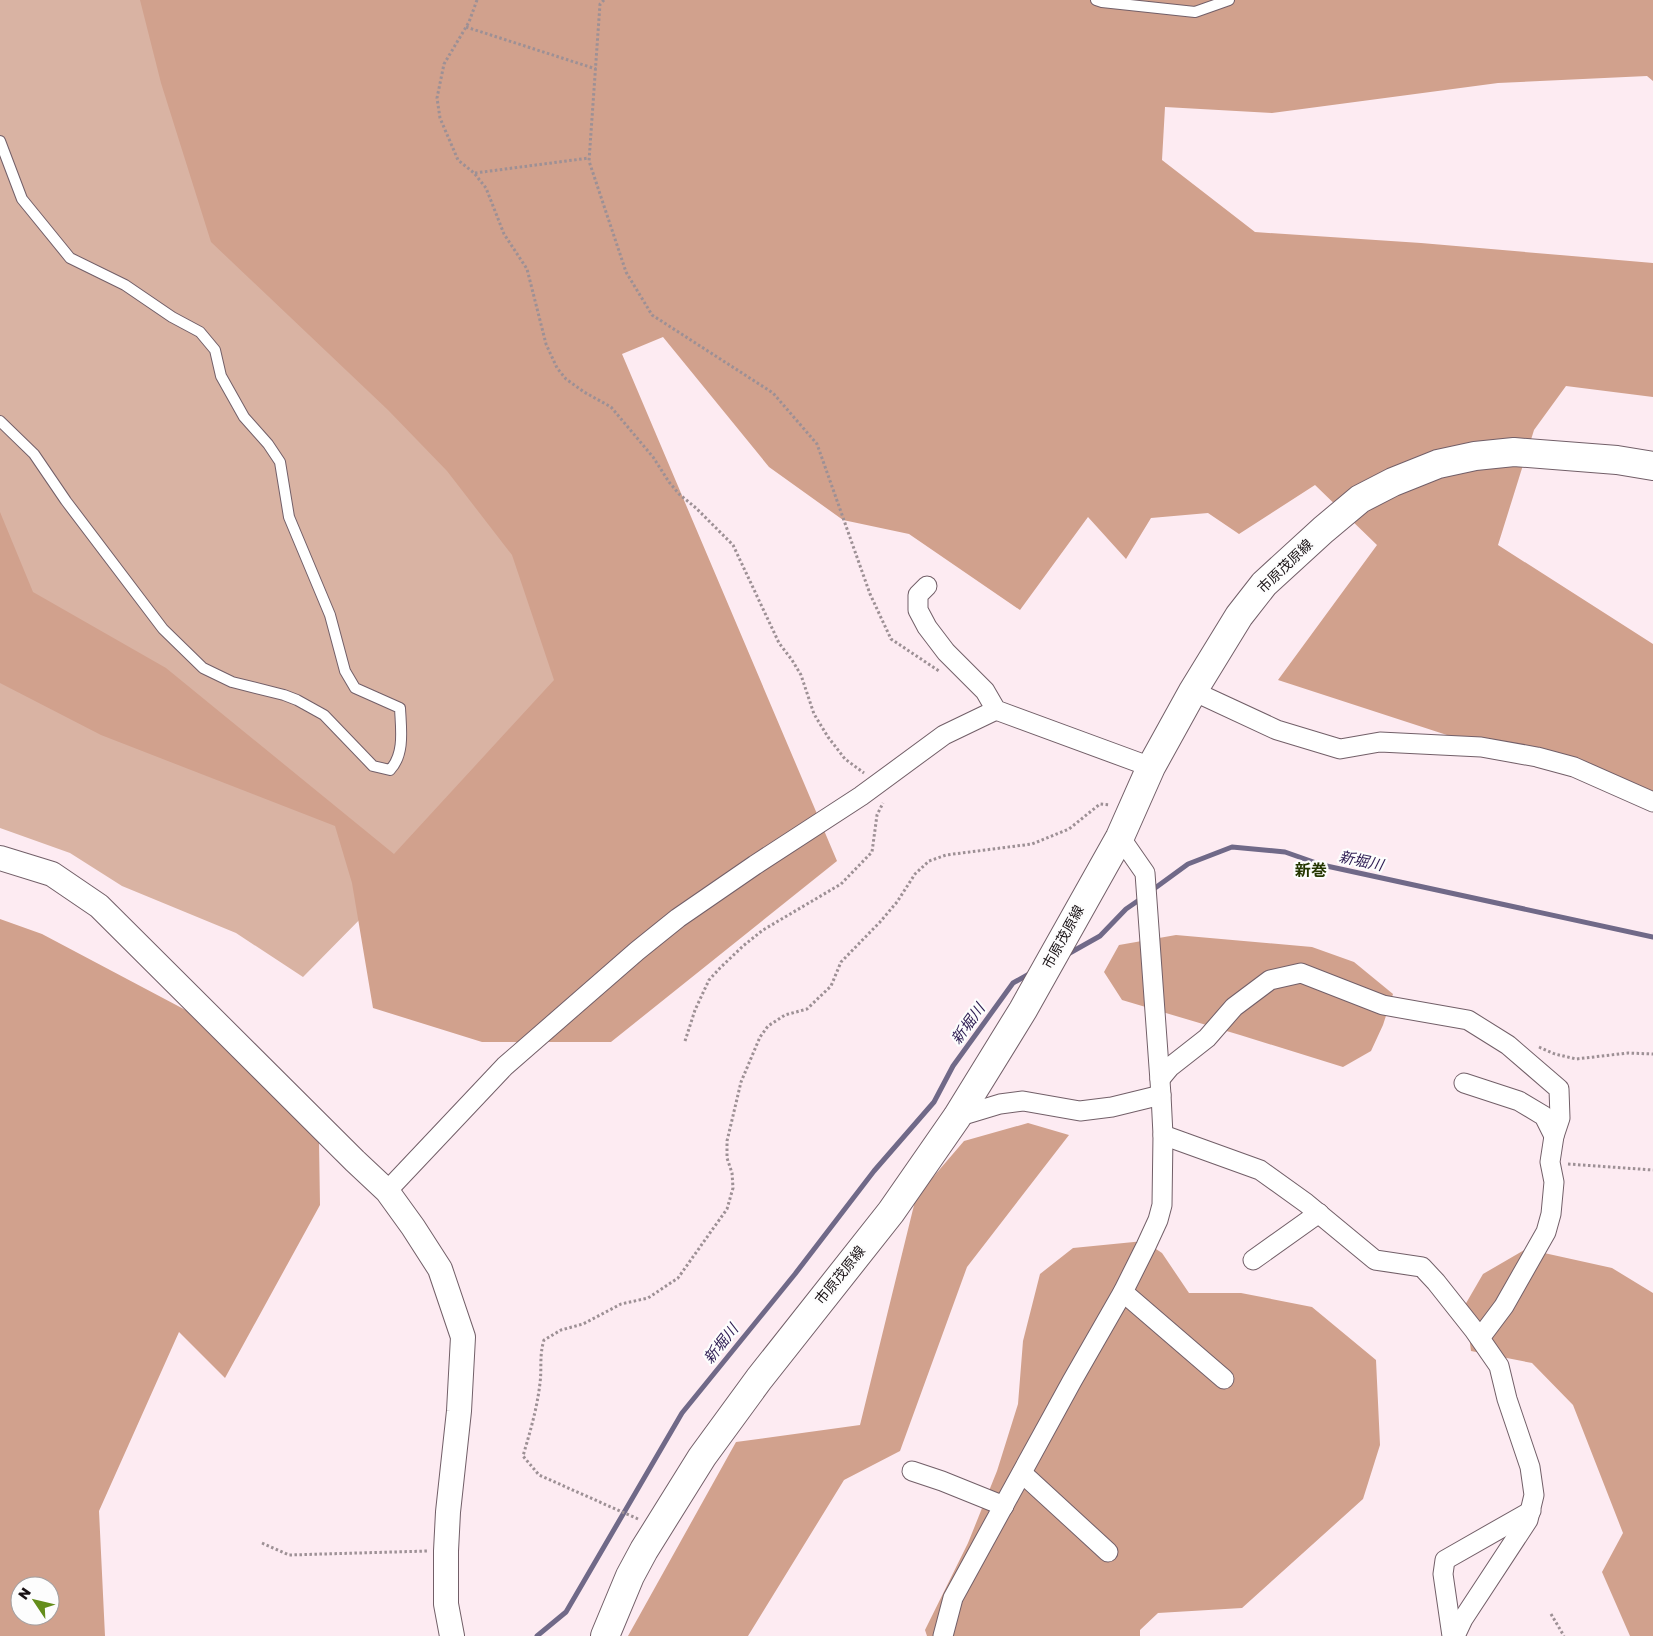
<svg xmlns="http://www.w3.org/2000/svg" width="1653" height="1636" font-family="'Golos Text','Noto Sans JP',sans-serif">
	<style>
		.green { fill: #d9b3a3 }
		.forest { fill: #d1a18d; fill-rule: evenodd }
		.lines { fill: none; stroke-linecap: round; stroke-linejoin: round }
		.stream { stroke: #706988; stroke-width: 5 }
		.service-casing { stroke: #725f68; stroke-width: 12 }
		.minor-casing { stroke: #725f68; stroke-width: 21 }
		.tertiary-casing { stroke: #725f68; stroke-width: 26 }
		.primary-casing { stroke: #725f68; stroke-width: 30 }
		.path { stroke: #9d9095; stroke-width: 3; stroke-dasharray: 2.5 2.5; stroke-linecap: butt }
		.service { stroke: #fff; stroke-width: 10 }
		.minor { stroke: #fff; stroke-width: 19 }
		.tertiary { stroke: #fff; stroke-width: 24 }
		.primary { stroke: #fff; stroke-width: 28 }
		.labels { text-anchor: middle; stroke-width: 4.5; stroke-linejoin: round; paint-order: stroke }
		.street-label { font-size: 14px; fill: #191215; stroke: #fdfdfd }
		.water-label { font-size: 15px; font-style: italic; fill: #2d1c52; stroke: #fdfdfd }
		.quarter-label { font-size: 16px; font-weight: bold; fill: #243701; stroke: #fdfdfd }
	</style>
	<rect width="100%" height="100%" fill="#fdebf2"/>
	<!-- green -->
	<path class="green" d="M0,0H1047L506,395L639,636L303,977L236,933L122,886L70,853L0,828Z"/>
	<!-- forest -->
	<g class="forest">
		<path d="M140,0H1653V81L1647,76L1498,83L1272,113L1165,107L1162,160L1255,232L1421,243L1653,263V397L1566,386L1534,430L1498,545L1653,644V802L1278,680L1377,545L1315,485L1239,534L1208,513L1151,518L1126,559L1088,517L1020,610L909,534L843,520L769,467L663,337L622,354L837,861L611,1042H482L373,1008L352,883L335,826L101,735L0,683V512L33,592L166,668L394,854L554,680L512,555L447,471L388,410L211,242L161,83Z"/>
		<path d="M0,919L42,934L212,1024L319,1142L320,1205L225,1378L179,1332L99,1511L105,1636H0ZM20,1586H50V1616H20Z"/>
		<path d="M1176,935L1312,947L1354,962L1393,994L1383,1025L1371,1051L1343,1067L1240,1035L1122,1000L1104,972L1119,945Z"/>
		<path d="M1028,1123L1069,1135L967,1267L900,1451L844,1480L748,1636H628L736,1442L860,1425L916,1197L964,1141Z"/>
		<path d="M1144,1241L1162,1253L1189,1293H1241L1312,1307L1376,1360L1380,1445L1363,1499L1242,1608L1158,1613L1140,1630V1636H927L925,1630L968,1543L997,1471L1018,1404L1023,1341L1040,1274L1073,1248Z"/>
		<path d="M1526,1249L1612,1268L1653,1293V1636H1630L1602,1572L1623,1533L1573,1405L1532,1363L1471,1351L1465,1305L1483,1274Z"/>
	</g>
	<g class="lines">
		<!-- stream -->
		<g class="stream">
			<path d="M1151,891L1188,864L1232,847L1285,852L1322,865L1653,937"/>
			<path d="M1068,954L1100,936L1126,909L1142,898"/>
			<path d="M537,1636L566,1612L682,1413L795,1274L874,1171L934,1102L953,1066L1013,983L1031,973"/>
		</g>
		<defs>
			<g id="service">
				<path d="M1096,0L1102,2L1195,12L1229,0"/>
				<path d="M0,141L22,199L70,258L125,285L172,317L200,332L215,350L221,376L244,417L268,444L280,462L289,517L330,615L345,671L355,688L400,708C401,729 405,754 390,770L373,766L324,715L297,700L284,695L232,682L203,668L163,629L66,501L34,454L0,421"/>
			</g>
			<g id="minor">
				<path d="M927,586L918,595V610L927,627L946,652L985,691L996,710L1151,767"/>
				<path d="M1193,691L1277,730L1340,749L1380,742L1481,747L1537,757L1574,767L1653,802"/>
				<path d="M1160,1079L1170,1067L1207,1038L1234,1007L1270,980L1301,973L1383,1005L1468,1020L1508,1045L1559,1089L1560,1118L1554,1136L1550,1162L1554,1182L1551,1214L1546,1232L1504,1306L1480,1338"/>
				<path d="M1464,1083L1519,1101L1544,1116L1554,1136"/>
				<path d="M957,1117L1000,1104L1023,1101L1080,1111L1112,1107L1161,1095"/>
				<path d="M1163,1135L1260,1170L1306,1203L1375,1260L1422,1267L1436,1282L1474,1330L1499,1366L1507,1399L1530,1467L1534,1495L1528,1520L1463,1619L1455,1636"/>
				<path d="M387,1191L505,1066L637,951L678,918L755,865L861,796L944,735L996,710"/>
				<path d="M1253,1260L1319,1213"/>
				<path d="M1123,1292L1224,1379"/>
				<path d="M912,1471L942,1481L1004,1506"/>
				<path d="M1022,1473L1108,1552"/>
				<path d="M943,1636L953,1598L1072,1381L1123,1292L1146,1246L1158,1220L1162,1205L1163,1135L1161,1095L1145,873L1120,837"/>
				<path d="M1452,1636L1443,1574L1445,1560L1531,1511"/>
			</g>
			<path id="tertiary" d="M0,858L52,874L99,906L355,1161L387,1191L413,1227L440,1269L463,1337L459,1411L448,1512L446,1551V1604L452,1636"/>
			<path id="primary" d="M605,1636L630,1576L644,1550L702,1457L759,1379L891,1212L957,1117L1023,1010L1120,837L1151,767L1193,691L1239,616L1264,584L1323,530L1360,499L1393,482L1438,464L1475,456L1514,452L1617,460L1653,466"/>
		</defs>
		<!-- service casing -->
		<use href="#service" class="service-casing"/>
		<!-- minor casing -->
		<use href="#minor" class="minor-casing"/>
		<!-- tertiary casing -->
		<use href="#tertiary" class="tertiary-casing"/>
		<!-- primary casing -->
		<use href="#primary" class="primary-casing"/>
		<!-- path -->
		<g class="path">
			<path d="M477,0L469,22L444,64L437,98L440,118L458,160L474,173L486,188L504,234L527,269L546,344L557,368L566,379L584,392L611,407L653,457L669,482L679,494L696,508L733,545L779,643L792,660L801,675L814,714L828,737L845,759L864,773"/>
			<path d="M604,0L600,4L589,161L626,272L652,315L773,393L817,444L870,594L891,639L939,671"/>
			<path d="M466,27L596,69"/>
			<path d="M475,173L589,158"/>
			<path d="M685,1041L695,1010L709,980L720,968L743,946L763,930L841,884L872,852L877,815L883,803"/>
			<path d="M1539,1047L1555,1054L1576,1059L1628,1053L1653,1054"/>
			<path d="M1568,1164L1653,1170"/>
			<path d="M638,1519L539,1475L523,1456C530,1432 537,1409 540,1383C542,1368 539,1356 544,1340L561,1330L583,1324L621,1304L648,1298L678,1278L727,1209L733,1188L732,1173L727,1158V1141L741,1082L760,1037L768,1026L785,1015L807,1009L831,986L841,962L880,922L897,902L915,874L929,861L946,855L1032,844L1069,829L1100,804L1110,805"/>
			<path d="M262,1543L289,1555L428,1551"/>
			<path d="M1551,1614L1564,1636"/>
		</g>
		<!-- service -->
		<use href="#service" class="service"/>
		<!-- minor -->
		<use href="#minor" class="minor"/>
		<!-- tertiary -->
		<use href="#tertiary" class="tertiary"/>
		<!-- primary -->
		<use href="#primary" class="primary"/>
	</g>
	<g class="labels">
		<!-- street labels -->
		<g class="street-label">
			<text transform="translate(1285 566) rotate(-44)" y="5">市原茂原線</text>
			<text transform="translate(1063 937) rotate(-61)" y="5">市原茂原線</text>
			<text transform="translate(840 1275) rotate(-51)" y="5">市原茂原線</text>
		</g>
		<!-- water labels -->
		<g class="water-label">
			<text transform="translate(1361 861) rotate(12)" y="5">新堀川</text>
			<text transform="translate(968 1024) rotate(-54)" y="5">新堀川</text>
			<text transform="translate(721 1344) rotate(-52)" y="5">新堀川</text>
		</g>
		<!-- quarter labels -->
		<g class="quarter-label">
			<text x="1311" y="876">新巻</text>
		</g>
	</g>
	<!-- north arrow -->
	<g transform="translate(35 1601) rotate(305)"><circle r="24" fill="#fdfdfd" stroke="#a29fa0"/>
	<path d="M0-4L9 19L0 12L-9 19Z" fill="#648d1b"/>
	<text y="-8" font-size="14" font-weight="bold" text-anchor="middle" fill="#191215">N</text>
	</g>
</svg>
